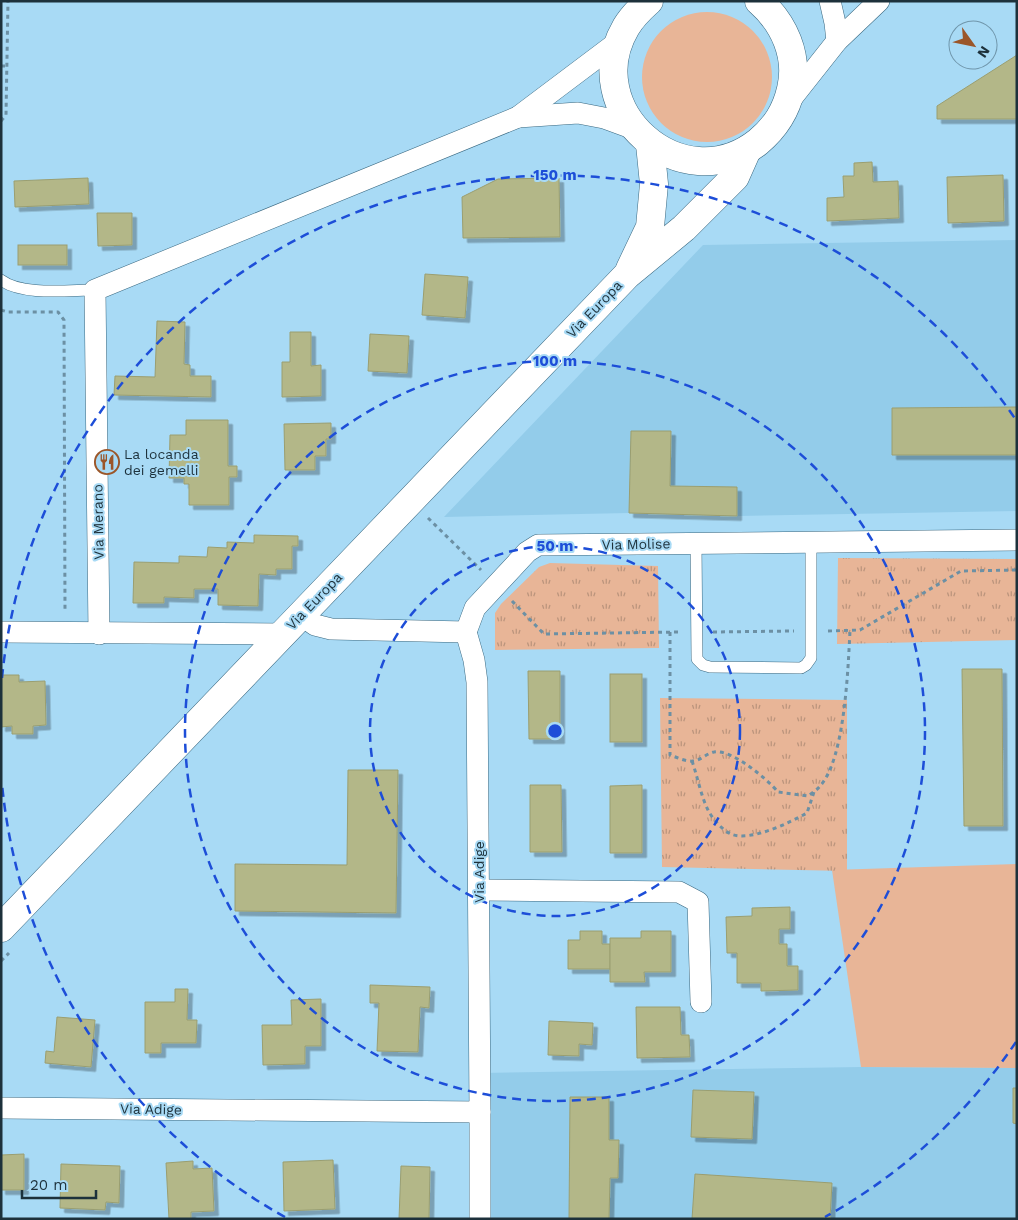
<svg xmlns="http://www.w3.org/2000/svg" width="1018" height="1220" font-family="'Work Sans',sans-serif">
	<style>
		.built { fill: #93ccea }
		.grass { fill: #e8b597 }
		.park { fill: url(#park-tufts) }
		.building { fill: #b3b788; stroke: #9a9e70; filter: url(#shadow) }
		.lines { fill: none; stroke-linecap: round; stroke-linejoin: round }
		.lane-casing { stroke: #396880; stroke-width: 12 }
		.street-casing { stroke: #396880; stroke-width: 22 }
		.secondary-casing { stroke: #396880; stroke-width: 29 }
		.path { stroke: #6c90a4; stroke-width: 3; stroke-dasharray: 4 4; stroke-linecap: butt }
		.lane { stroke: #fff; stroke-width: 11 }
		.street { stroke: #fff; stroke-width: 21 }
		.secondary { stroke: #fff; stroke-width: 28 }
		.ring { fill: none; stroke: #1d4ed8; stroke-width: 2.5; stroke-dasharray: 9 6 }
		.labels { text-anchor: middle; stroke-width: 4; stroke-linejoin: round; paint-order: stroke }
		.street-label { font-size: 14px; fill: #1d313b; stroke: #a8daf5 }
		.poi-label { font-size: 14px; fill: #1d313b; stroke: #a8daf5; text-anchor: start }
		.centre { fill: #1d4ed8; stroke: #a8daf5; stroke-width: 2.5 }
		.ring-label { font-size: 15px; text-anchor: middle; font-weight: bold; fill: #1d4ed8; stroke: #a8daf5; stroke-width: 4; stroke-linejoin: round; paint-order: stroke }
	</style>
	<defs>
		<pattern id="park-tufts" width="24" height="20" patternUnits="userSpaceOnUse" patternTransform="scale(1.25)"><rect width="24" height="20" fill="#e8b597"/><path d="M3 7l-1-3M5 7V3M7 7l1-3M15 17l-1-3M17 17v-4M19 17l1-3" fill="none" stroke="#bb947c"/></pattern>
		<filter id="shadow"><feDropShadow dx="4.5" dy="4.5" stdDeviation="0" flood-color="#0004"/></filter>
	</defs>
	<rect width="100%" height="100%" fill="#a8daf5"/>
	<!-- built -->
	<g class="built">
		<path d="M1017,240V511L737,516L629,513L444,517L703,245Z"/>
		<path d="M861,1067L1017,1068V1219H480V1073Z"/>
	</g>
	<!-- grass -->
	<g class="grass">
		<circle cx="707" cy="77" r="65"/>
		<path d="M1017,864V1068L861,1067L832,870Z"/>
	</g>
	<!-- park -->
	<g class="park">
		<path d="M838,558L1017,559V640L837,644Z"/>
		<path d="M550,563L658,566L659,648L495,650V613L501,604L539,567Z"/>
		<path d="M660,698L847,700V871L662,867Z"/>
	</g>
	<!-- building -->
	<g class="building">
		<path d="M1017,55V119H937V106Z"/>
		<path d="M872,162L873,182L898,181L899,218L827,221V198L844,197L843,176H854V163Z"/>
		<path d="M1003,175L1004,221L948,223L947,177Z"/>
		<path d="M88,178L89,204L15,207L14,181Z"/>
		<path d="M559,178L560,237L463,238L462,197L498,179Z"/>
		<path d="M97,213H132V245L98,246Z"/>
		<rect x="18" y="245" width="49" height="20"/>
		<path d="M425,274L468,277L465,318L422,315Z"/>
		<path d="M157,321L185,322L184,364L190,365V376H211V397L114,395L115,376L155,377Z"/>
		<path d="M290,332H311V366L321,365V396L282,397V362H290Z"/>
		<path d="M370,334L409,336L407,373L368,371Z"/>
		<path d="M1017,407V455H892V408Z"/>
		<path d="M186,420H228V466H237V477H229V505H189V484H184V478H169L170,435H186Z"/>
		<path d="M331,423V439H326V456H315V470H285L284,424Z"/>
		<path d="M631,431H671L670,486L737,487V516L629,513Z"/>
		<path d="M254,535L298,536V546H292V569H276V575L259,574L258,606L218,605V589H194V598L164,597V603H133L134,562L179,563V556L207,557L208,547L227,548V542L254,543Z"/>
		<path d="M962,669H1002L1003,826H964Z"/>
		<path d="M528,671H560V739H529Z"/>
		<rect x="610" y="674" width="32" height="68"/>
		<path d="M1,675H19V682L45,681L46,725L33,726V734H12V726L1,727Z"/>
		<path d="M348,770H398L396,913L235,911V864L347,865Z"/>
		<path d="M530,785H561L562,852H530Z"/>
		<path d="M642,785V853H610V786Z"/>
		<path d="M790,907V929H779V944H787V966H798V990L761,991V983H737V953H727L726,917L752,916V908Z"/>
		<path d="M580,931H602V944H610V969H568V940H580Z"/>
		<path d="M641,931H671V972H644L645,982H610V938H641Z"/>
		<path d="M370,985L430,987L429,1008L420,1007L418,1052L377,1051L379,1003H370Z"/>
		<path d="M175,989H188L187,1020H197L196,1043H161V1053H145V1002H175Z"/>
		<path d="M321,999V1046H305V1064L263,1065L262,1025H292L291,1000Z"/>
		<path d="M636,1007H680L681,1035H689L690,1057L637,1058Z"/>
		<path d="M57,1017L95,1020L91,1067L45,1063L46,1051L54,1052Z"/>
		<path d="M549,1021L593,1023L592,1045L579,1044V1056L548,1055Z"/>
		<path d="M1013,1088H1017V1124L1013,1123Z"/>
		<path d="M693,1090L754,1092L752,1139L691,1137Z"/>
		<path d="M570,1097H609V1140H619L618,1178H610L609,1219H569Z"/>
		<path d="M24,1154V1190H1V1155Z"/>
		<path d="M333,1160L335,1209L284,1211L283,1162Z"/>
		<path d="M193,1161V1169L212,1168L214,1211L191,1212V1219H169L166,1163Z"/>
		<path d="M61,1164L120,1166L119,1203L106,1202L105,1210L60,1208Z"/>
		<path d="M401,1166L430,1167L429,1219H399Z"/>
		<path d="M695,1174L832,1183L830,1219H692Z"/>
	</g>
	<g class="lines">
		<defs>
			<g id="lane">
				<path d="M1,280C22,296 69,290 95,290"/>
				<path d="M696,543L697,659L703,665L710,667L801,668L806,665L811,658V542"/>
			</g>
			<g id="street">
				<path d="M830,1L835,23L837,41"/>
				<path d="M788,103L837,41L879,1"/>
				<path d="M518,117L578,113L604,118L634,129"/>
				<path d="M301,615L315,625L331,629L466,632"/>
				<path d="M1,632L283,634"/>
				<path d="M466,632L475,608L527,552L538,545L1017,540"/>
				<path d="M99,634L95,290L518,117L619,41"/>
				<path d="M479,890L679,892L698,902L701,1002"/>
				<path d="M1,1108L480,1112L477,682L474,660L466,632"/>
				<path d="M480,1112V1219"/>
			</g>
			<g id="secondary">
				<path d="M649,1C640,9 632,17 626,27C577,110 682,202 758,142C776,127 786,111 791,89C799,56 784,23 759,1"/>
				<path d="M630,269L650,227L654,184L650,144"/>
				<path d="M1,928L627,275L684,228L735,177L747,150"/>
			</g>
		</defs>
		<!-- lane casing -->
		<use href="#lane" class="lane-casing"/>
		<!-- street casing -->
		<use href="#street" class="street-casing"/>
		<!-- secondary casing -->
		<use href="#secondary" class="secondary-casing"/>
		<!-- path -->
		<g class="path">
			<path d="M1,66H7"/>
			<path d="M1,121L6,115L8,1"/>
			<path d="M1,310L8,312H58L64,320L65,610"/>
			<path d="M428,518L481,570"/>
			<path d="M512,601L544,634L679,632"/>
			<path d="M828,631L860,630L961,571L1017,570"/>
			<path d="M670,632V755C676,757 686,762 693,761C700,761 707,753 714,752C732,749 767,779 778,792L808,796C812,793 817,790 820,786C845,759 848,668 850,631"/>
			<path d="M713,632L794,631"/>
			<path d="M692,761C698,778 701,797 709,812C714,820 722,830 731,834C750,842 789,823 807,813L814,792"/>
			<path d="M1,961L9,953"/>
		</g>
		<!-- lane -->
		<use href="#lane" class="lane"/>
		<!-- street -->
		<use href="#street" class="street"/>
		<!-- secondary -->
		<use href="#secondary" class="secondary"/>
	</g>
	<!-- distance rings -->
	<g class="ring">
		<circle cx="555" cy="731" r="185"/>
		<circle cx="555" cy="731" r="370"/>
		<path d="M1016 1042A556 556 0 0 1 825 1217M285 1217A556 556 0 0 1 2 784M2 678A556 556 0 0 1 1016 420"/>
	</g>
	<!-- icons -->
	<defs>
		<symbol id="restaurant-ring" viewBox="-11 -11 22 22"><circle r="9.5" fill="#a8daf5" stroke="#9b5629" stroke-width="1.5"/><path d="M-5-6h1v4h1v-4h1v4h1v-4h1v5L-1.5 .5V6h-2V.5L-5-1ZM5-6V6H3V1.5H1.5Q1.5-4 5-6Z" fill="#9b5629"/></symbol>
	</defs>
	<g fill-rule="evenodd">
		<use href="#restaurant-ring" x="93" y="448" width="28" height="28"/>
	</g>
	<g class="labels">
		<!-- street labels -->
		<g class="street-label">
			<text transform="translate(594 309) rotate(-46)" y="5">Via Europa</text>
			<text transform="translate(98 522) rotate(-91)" y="5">Via Merano</text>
			<text transform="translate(636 544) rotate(-1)" y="5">Via Molise</text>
			<text transform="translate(314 601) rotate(-46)" y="5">Via Europa</text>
			<text transform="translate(479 872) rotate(-90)" y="5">Via Adige</text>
			<text transform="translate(151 1109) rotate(1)" y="5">Via Adige</text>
		</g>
		<!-- poi labels -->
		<g class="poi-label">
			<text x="124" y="459">La locanda<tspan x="124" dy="16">dei gemelli</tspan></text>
		</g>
	</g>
	<circle cx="555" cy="731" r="8" class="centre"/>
	<g class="ring-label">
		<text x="555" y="180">150 m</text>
		<text x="555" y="366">100 m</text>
		<text x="555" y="551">50 m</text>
	</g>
	<!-- border -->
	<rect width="1018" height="1220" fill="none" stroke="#1d313b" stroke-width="5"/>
	<!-- north arrow -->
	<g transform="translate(973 45) rotate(123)"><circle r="24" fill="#a8daf5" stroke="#7096ab"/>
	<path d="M0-4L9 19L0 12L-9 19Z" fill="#9b5629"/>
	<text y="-8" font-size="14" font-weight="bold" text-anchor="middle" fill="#1d313b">N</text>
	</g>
	<!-- scale -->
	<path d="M22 1190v8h74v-8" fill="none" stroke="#1d313b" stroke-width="2.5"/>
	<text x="30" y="1190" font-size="15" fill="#1d313b" stroke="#a8daf5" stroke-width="4" paint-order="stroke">20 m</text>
</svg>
